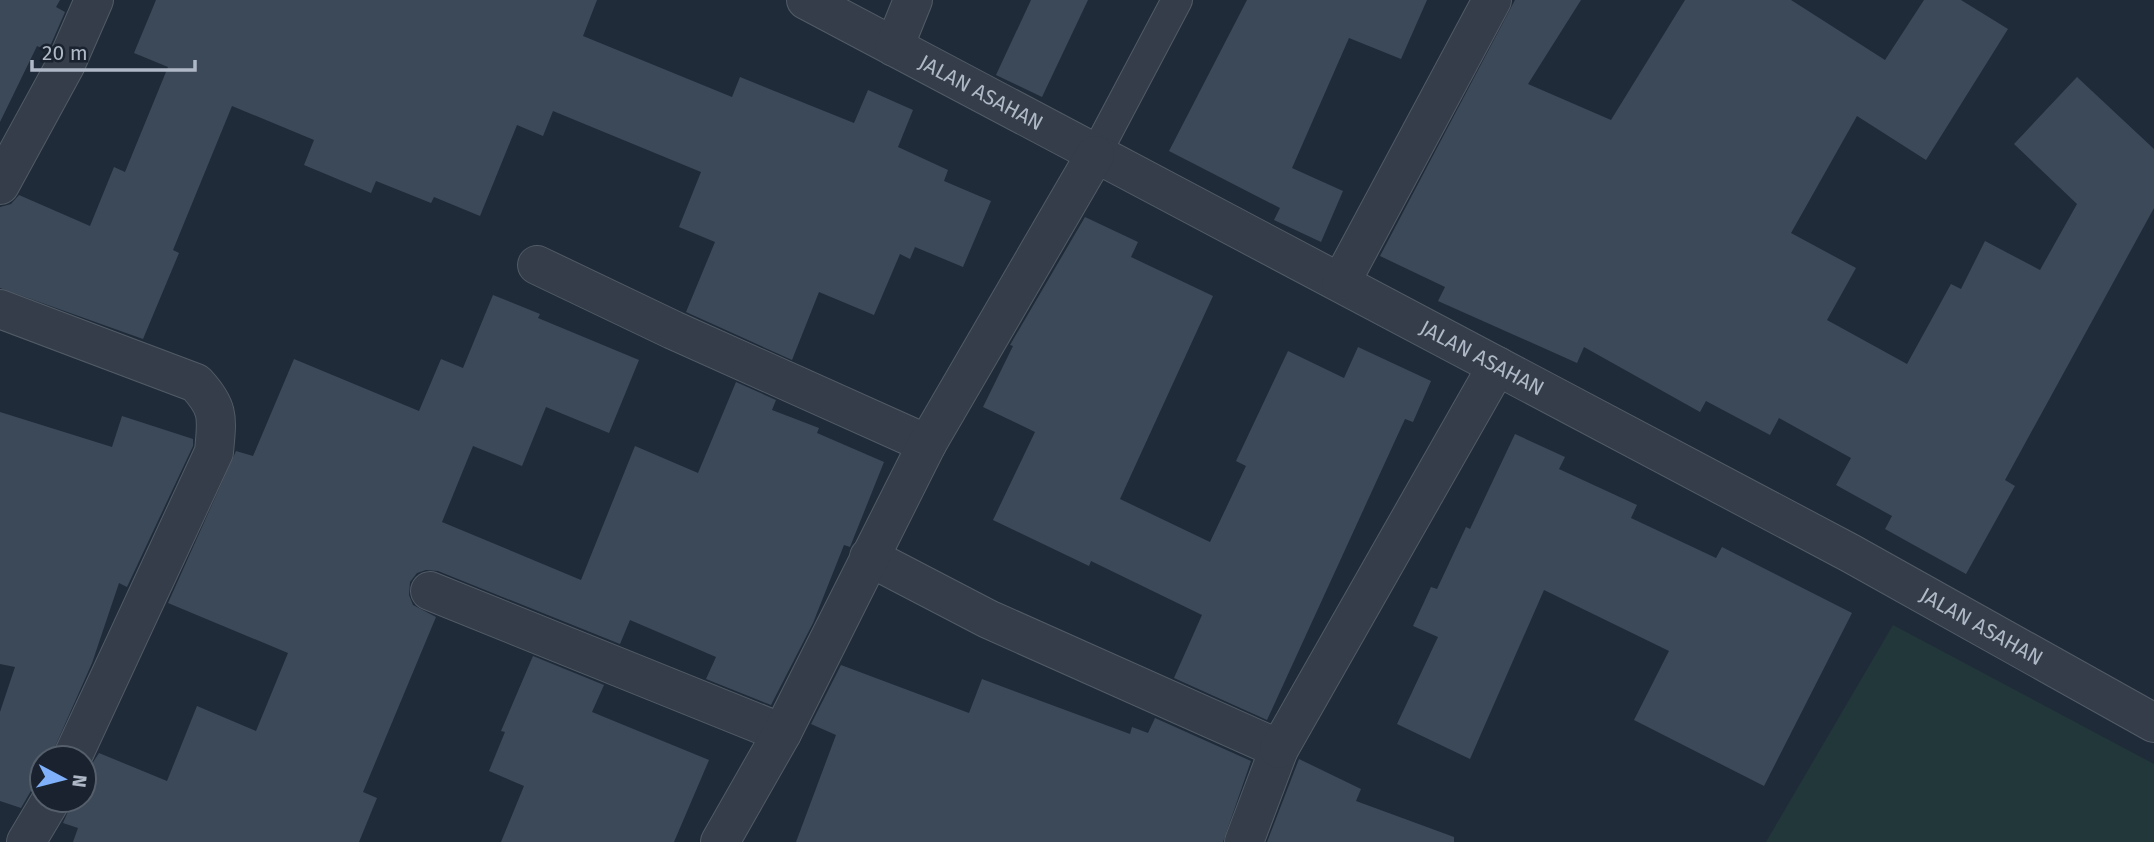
<svg xmlns="http://www.w3.org/2000/svg" width="2154" height="842" font-family="'Fira Sans',sans-serif">
	<style>
		.green { fill: #22373a }
		.building { fill: #3c4959 }
		.lines { fill: none; stroke-linecap: round; stroke-linejoin: round }
		.service-casing { stroke: #515b67; stroke-width: 32 }
		.minor-casing { stroke: #515b67; stroke-width: 40 }
		.service { stroke: #343d49; stroke-width: 30 }
		.minor { stroke: #343d49; stroke-width: 38 }
		.labels { text-anchor: middle; stroke-width: 7; stroke-linejoin: round; paint-order: stroke }
		.street-label { font-size: 21px; fill: #aeb8c6; stroke: #19222e }
	</style>
	<rect width="100%" height="100%" fill="#202b39"/>
	<!-- green -->
	<path class="green" d="M1893,625L2154,764V842H1766Z"/>
	<!-- building -->
	<g class="building">
		<path d="M0,0H60L56,7L65,12L48,51L37,46L0,122Z"/>
		<path d="M156,0H597L583,36L732,97L740,77L854,123L868,90L913,110L898,147L948,170L944,181L991,201L963,267L915,247L910,259L900,254L874,315L819,292L792,360L686,312L715,242L679,227L701,172L553,111L543,136L517,125L480,216L434,197L431,203L376,181L371,193L304,165L314,140L232,106L173,250L179,253L143,339L0,288V207L11,204L19,195L90,226L114,167L125,172L168,67L134,53Z"/>
		<path d="M1031,0H1088L1042,97L996,75Z"/>
		<path d="M1247,0H1427L1401,59L1349,38L1292,168L1343,191L1321,242L1274,220L1280,208L1169,151Z"/>
		<path d="M1515,0H1581L1528,84L1611,120L1685,0H1791L1885,60L1924,0H1961L2008,29L1926,160L1857,116L1791,233L1856,268L1827,320L1907,364L1951,284L1961,289L1985,241L2040,270L2077,204L2014,144L2077,77L2154,149V208L2005,480L2015,486L1966,574L1885,529L1892,516L1836,485L1851,458L1779,418L1770,435L1706,401L1700,412L1584,347L1577,363L1438,301L1445,287L1380,256Z"/>
		<path d="M1085,217L1138,242L1131,257L1213,296L1120,499L1210,542L1246,466L1236,461L1288,351L1344,378L1358,347L1431,381L1413,422L1405,419L1267,720L1174,678L1202,615L1091,561L1089,566L993,520L1035,432L983,407L1013,346L1010,345Z"/>
		<path d="M493,295L540,314L538,318L639,360L609,433L546,407L522,466L473,446L442,522L581,580L635,446L698,473L736,382L776,400L772,410L819,428L817,433L884,462L850,547L844,545L813,623L771,705L706,679L716,657L630,620L620,644L438,571L426,570L417,573L410,582L409,595L413,605L436,617L363,792L377,798L359,842H73L78,828L63,823L73,800H84V776L99,753L167,781L197,706L256,731L288,653L168,603L236,451L253,456L294,359L419,411L441,359L463,368Z"/>
		<path d="M0,412L112,447L122,416L193,439V446L127,587L119,583L92,663L50,758H42V780L32,789L21,808L0,801V712L15,667L0,664Z"/>
		<path d="M1515,434L1565,457L1559,469L1637,505L1631,518L1716,558L1722,547L1852,613L1764,786L1634,720L1669,651L1544,590L1470,759L1397,724L1438,637L1413,626L1431,587L1437,589L1466,527L1470,529Z"/>
		<path d="M533,656L604,685L592,712L709,760L674,842H501L524,786L489,771L505,732L501,731Z"/>
		<path d="M841,665L969,713L982,679L1130,734L1132,727L1148,733L1155,718L1251,761L1223,842H796L836,735L811,724Z"/>
		<path d="M1299,759L1361,789L1356,801L1454,837V842H1267Z"/>
	</g>
	<g class="lines">
		<defs>
			<path id="service" d="M1095,155L1177,0"/>
			<g id="minor">
				<path id="s1" d="M806,0L1850,553L2154,723"/>
				<path d="M894,47L913,0"/>
				<path d="M0,185L66,64L94,0"/>
				<path d="M537,265L673,330L927,444"/>
				<path d="M1341,282L1492,0"/>
				<path d="M0,309L196,383C220,409 217,418 214,452L72,758"/>
				<path d="M869,557L988,619L1279,749L1244,842"/>
				<path d="M430,591L782,733"/>
				<path d="M1279,749L1497,366"/>
				<path d="M26,842L51,800"/>
				<path d="M720,842L782,733L927,444L1095,155"/>
			</g>
		</defs>
		<!-- service casing -->
		<use href="#service" class="service-casing"/>
		<!-- minor casing -->
		<use href="#minor" class="minor-casing"/>
		<!-- service -->
		<use href="#service" class="service"/>
		<!-- minor -->
		<use href="#minor" class="minor"/>
	</g>
	<g class="labels">
		<!-- street labels -->
		<g class="street-label">
			<text dy="7" stroke="none"><textPath href="#s1" startOffset="198">JALAN ASAHAN</textPath></text>
			<text dy="7" stroke="none"><textPath href="#s1" startOffset="765">JALAN ASAHAN</textPath></text>
			<text dy="7" stroke="none"><textPath href="#s1" startOffset="1332">JALAN ASAHAN</textPath></text>
		</g>
	</g>
	<!-- north arrow -->
	<g transform="translate(63 779) rotate(97)"><circle r="33" fill="#19222e" stroke="#555e6b" stroke-width="2"/>
	<path d="M0-5L12 26L0 18L-12 26Z" fill="#7fb0f9"/>
	<text y="-10" font-size="19" font-weight="bold" text-anchor="middle" fill="#aeb8c6">N</text>
	</g>
	<!-- scale -->
	<path d="M32 60v10h163v-10" fill="none" stroke="#aeb8c6" stroke-width="3.5"/>
	<text x="42" y="60" font-size="21" fill="#aeb8c6" stroke="#19222e" stroke-width="5" paint-order="stroke">20 m</text>
</svg>
